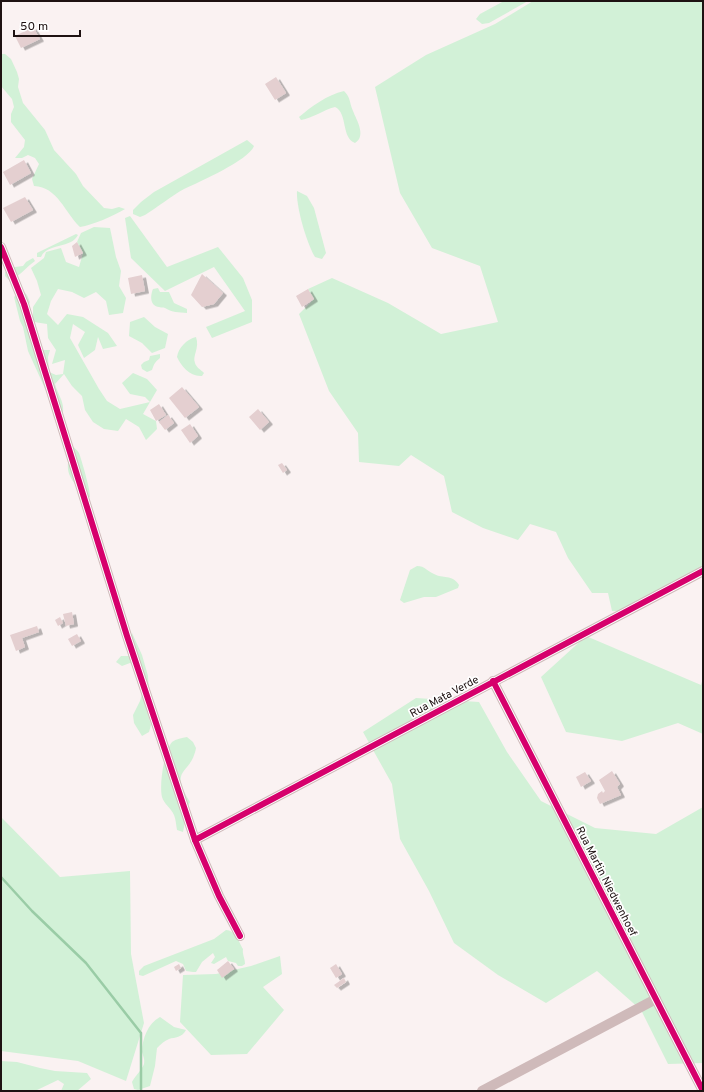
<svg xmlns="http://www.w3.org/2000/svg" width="704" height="1092" font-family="Overpass,sans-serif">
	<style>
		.green { fill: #d2f1d7; fill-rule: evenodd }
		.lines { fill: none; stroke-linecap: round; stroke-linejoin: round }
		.stream { stroke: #9acca6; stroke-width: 2.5 }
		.building { fill: #e4cfd0; filter: url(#shadow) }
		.minor { stroke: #cfbaba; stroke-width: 10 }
		.cycleway-casing { stroke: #fff; stroke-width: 8 }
		.cycleway { stroke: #d6006c; stroke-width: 6 }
		.labels { text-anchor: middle; stroke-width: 3.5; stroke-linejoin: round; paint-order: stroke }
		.street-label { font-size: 11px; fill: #1e1212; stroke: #fff }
	</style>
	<defs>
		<filter id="shadow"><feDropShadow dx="4" dy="2.5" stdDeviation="0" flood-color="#0004"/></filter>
	</defs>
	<rect width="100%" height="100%" fill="#faf2f2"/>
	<!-- green -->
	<g class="green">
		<path d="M504,1H528L489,23L482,24L476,19L480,14Z"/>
		<path d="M533,1H703V569L633,612L612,611L608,593H592L568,558L556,532L530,524L518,540L483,528L452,512L444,476L411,455L399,466L359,462L358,433L329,391L299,314L314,299L308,289L332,278L388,303L441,334L498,322L480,266L432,248L400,193L375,87L426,55L495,24Z"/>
		<path d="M1,54H5L11,59L17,72L19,79L18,87L23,103L45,130L54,150L76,174L83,186L104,208L112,209L119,207L125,209C113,216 93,225 80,227C65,213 58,187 34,186L32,179L39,164L35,158L28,155L22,158H15L24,147L25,140L11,122V114L14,107L12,99L1,86Z"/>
		<path d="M344,91C351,98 349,102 353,111C356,119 367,136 355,143C341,138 348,113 335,107C323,110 313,118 301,120L299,117C312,106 327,95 344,91Z"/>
		<path d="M247,140L254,146C249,160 199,182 184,189C171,196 158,207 145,215L140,217L133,214V210L141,202L154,192Z"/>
		<path d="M297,191L307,196L314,208L326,253L322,259L315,257C307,244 296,207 297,191Z"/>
		<path d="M130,216L167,267L218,247L243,278L252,300V322L212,338L206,327L245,311L214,267L165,291L131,258L125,218Z"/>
		<path d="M94,227L110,228L116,257L121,271L119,286L126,298L123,313L109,315L106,301L96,292L84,298L72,292L58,289L51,301L47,314L58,325L67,314L83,317L108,333L117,346L103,349L98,337L95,350L84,358L78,345L85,332L73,324L70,338L99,389L107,401L120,409L150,402L145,397L130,394L122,383L133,373L147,379L157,390L143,414L156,421L157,429L146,440L139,427L126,419L118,431L104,429L93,422L85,410L82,396L72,386L64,374L55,384C59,398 67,404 61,419L54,418L52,404L28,351L23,327L20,321L14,297L22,290L27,295L30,302L27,309L33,321V307L41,295L37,281L31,268L44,258L46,252L61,248L66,262L79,267L83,253L77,242L81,233ZM34,322L47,324L48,338L56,350L52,364L65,360L63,374L56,375L49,372L48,357L50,350H43C40,341 38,331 34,322Z"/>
		<path d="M76,234L78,235C71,249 47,243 41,257H37V253L41,251Z"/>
		<path d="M33,258L35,261C26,267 20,276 10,281L5,276V272L15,267L23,266L26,262Z"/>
		<path d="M158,288L160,292H169L174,303L187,309V313C178,312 173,313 165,308C163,307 162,308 159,307C150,306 150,296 153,289Z"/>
		<path d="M144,317L155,327L168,334L165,348L152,353L142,343L129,336L130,322Z"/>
		<path d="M196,337C200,348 192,356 195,363C196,367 201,370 204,373L202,376C190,377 181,366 177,357C178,348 187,339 196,337Z"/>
		<path d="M160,354V358C155,362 154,364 152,370L147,372L142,369L141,365L144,362L149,360L150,356Z"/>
		<path d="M72,446C75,448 77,450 79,453C81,458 91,492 90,497L86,498C69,476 63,474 72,446Z"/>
		<path d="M417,566C425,566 427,571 434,574C443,579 452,574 459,585L458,588L436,597H424L404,603L400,600L410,570Z"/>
		<path d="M132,633L142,655L148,676L149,691L147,710L151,725L149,732L142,736L134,723L133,715L140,701L142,694L137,667L130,663L122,666L116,662L121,656H129Z"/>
		<path d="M586,636L701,685L703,678V734L678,723L622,741L566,732L541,677Z"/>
		<path d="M416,698L479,702L507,752L541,801L595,828L656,834L703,807V1063L668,1064L641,1010L597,971L546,1003L498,975L454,943L429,891L400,839L392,784L363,732Z"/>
		<path d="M187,737L193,742L196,748C191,776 168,767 190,802C184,812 186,821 183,832L177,830C176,825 176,820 174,815C171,808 164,804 162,797C159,785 164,751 172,742C176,739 182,738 187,737Z"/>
		<path d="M1,817L60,877L130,871L131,954L144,1023L126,1081L78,1061L1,1051Z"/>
		<path d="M226,930C235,930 239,942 243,949C242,954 245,958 245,964L242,966H238L236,963L228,961L226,957L214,964L211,963L215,957L213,953L202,962L196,972H193L186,971L183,964L176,961L143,976L139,975V971L144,966L214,939Z"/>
		<path d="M280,956L282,974L263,987L284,1010L247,1054L211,1055L180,1022L183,975L216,974L251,966Z"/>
		<path d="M160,1017L174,1027L186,1030C182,1038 175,1037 169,1039C164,1041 161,1044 157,1048L155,1066L150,1086L138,1090L134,1089L132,1082C135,1076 142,1070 144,1064C145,1059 143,1056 142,1052C142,1039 148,1023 160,1017Z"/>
		<path d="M1,1061L17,1062L40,1068L55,1071L87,1073L91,1079L77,1091H61L64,1084L58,1080L35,1091H1Z"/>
	</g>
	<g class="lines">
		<!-- stream -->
		<path class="stream" d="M1,877L32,911L86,963L141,1033V1091"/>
	</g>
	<!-- building -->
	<g class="building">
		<path d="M33,27L40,39L21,48L15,36Z"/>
		<path d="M276,77L286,93L275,100L265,84Z"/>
		<path d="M24,160L31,173L10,185L3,172Z"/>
		<path d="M25,197L33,210L11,222L3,208Z"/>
		<path d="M77,242L83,253L75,257L72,246Z"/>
		<path d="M202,274L223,293L214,304L202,307L191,295Z"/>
		<path d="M142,275L145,291L131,294L128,278Z"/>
		<path d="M308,289L314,299L302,307L296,296Z"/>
		<path d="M182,387L199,407L185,418L169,398Z"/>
		<path d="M159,404L166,415L156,421L150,410Z"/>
		<path d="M258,409L269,422L260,430L249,417Z"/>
		<path d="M168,415L174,423L165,430L159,422Z"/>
		<path d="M190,424L198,436L190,443L181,430Z"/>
		<path d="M282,463L287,470L283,473L278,465Z"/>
		<path d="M72,612L74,624L66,626L63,614Z"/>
		<path d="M60,617L63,623L58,626L55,620Z"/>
		<path d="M37,626L39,632L22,638L25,647L16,651L10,635Z"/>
		<path d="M77,634L81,641L72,646L68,639Z"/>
		<path d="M612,771L620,784L617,787L621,795L600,804L597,798L598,794L602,791L603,793L605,791L599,780Z"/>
		<path d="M585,772L591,781L581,787L576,777Z"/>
		<path d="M228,961L234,969L222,978L217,970Z"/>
		<path d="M179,964L181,968L176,971L174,967Z"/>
		<path d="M336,964L342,974L336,978L330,968Z"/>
		<path d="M344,978L346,982L337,988L334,985Z"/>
	</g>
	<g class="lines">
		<!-- minor -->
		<g class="minor">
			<path d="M1,247L24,304L127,636L195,840L219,896L240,936"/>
			<path d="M493,681L703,1091"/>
			<path d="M195,840L703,571"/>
			<path d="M482,1091L656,999"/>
		</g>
		<defs>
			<g id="cycleway">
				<path d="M1,247L24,304L127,636L195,840L219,896L240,936"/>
				<path d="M493,681L703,1091"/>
				<path d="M195,840L703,571"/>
			</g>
		</defs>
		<!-- cycleway casing -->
		<use href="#cycleway" class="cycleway-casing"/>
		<!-- cycleway -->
		<use href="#cycleway" class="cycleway"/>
	</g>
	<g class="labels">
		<!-- street labels -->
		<g class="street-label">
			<text transform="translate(444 696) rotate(-28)" y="4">Rua Mata Verde</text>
			<text transform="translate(607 881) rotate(63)" y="4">Rua Martin Niedwenhoef</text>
		</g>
	</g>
	<!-- border -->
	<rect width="704" height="1092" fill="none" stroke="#1e1212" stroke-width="4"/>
	<!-- scale -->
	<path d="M14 30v6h66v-6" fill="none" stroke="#1e1212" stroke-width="2"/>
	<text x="20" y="30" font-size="12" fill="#1e1212" stroke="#ffffff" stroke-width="3" paint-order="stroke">50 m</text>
</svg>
